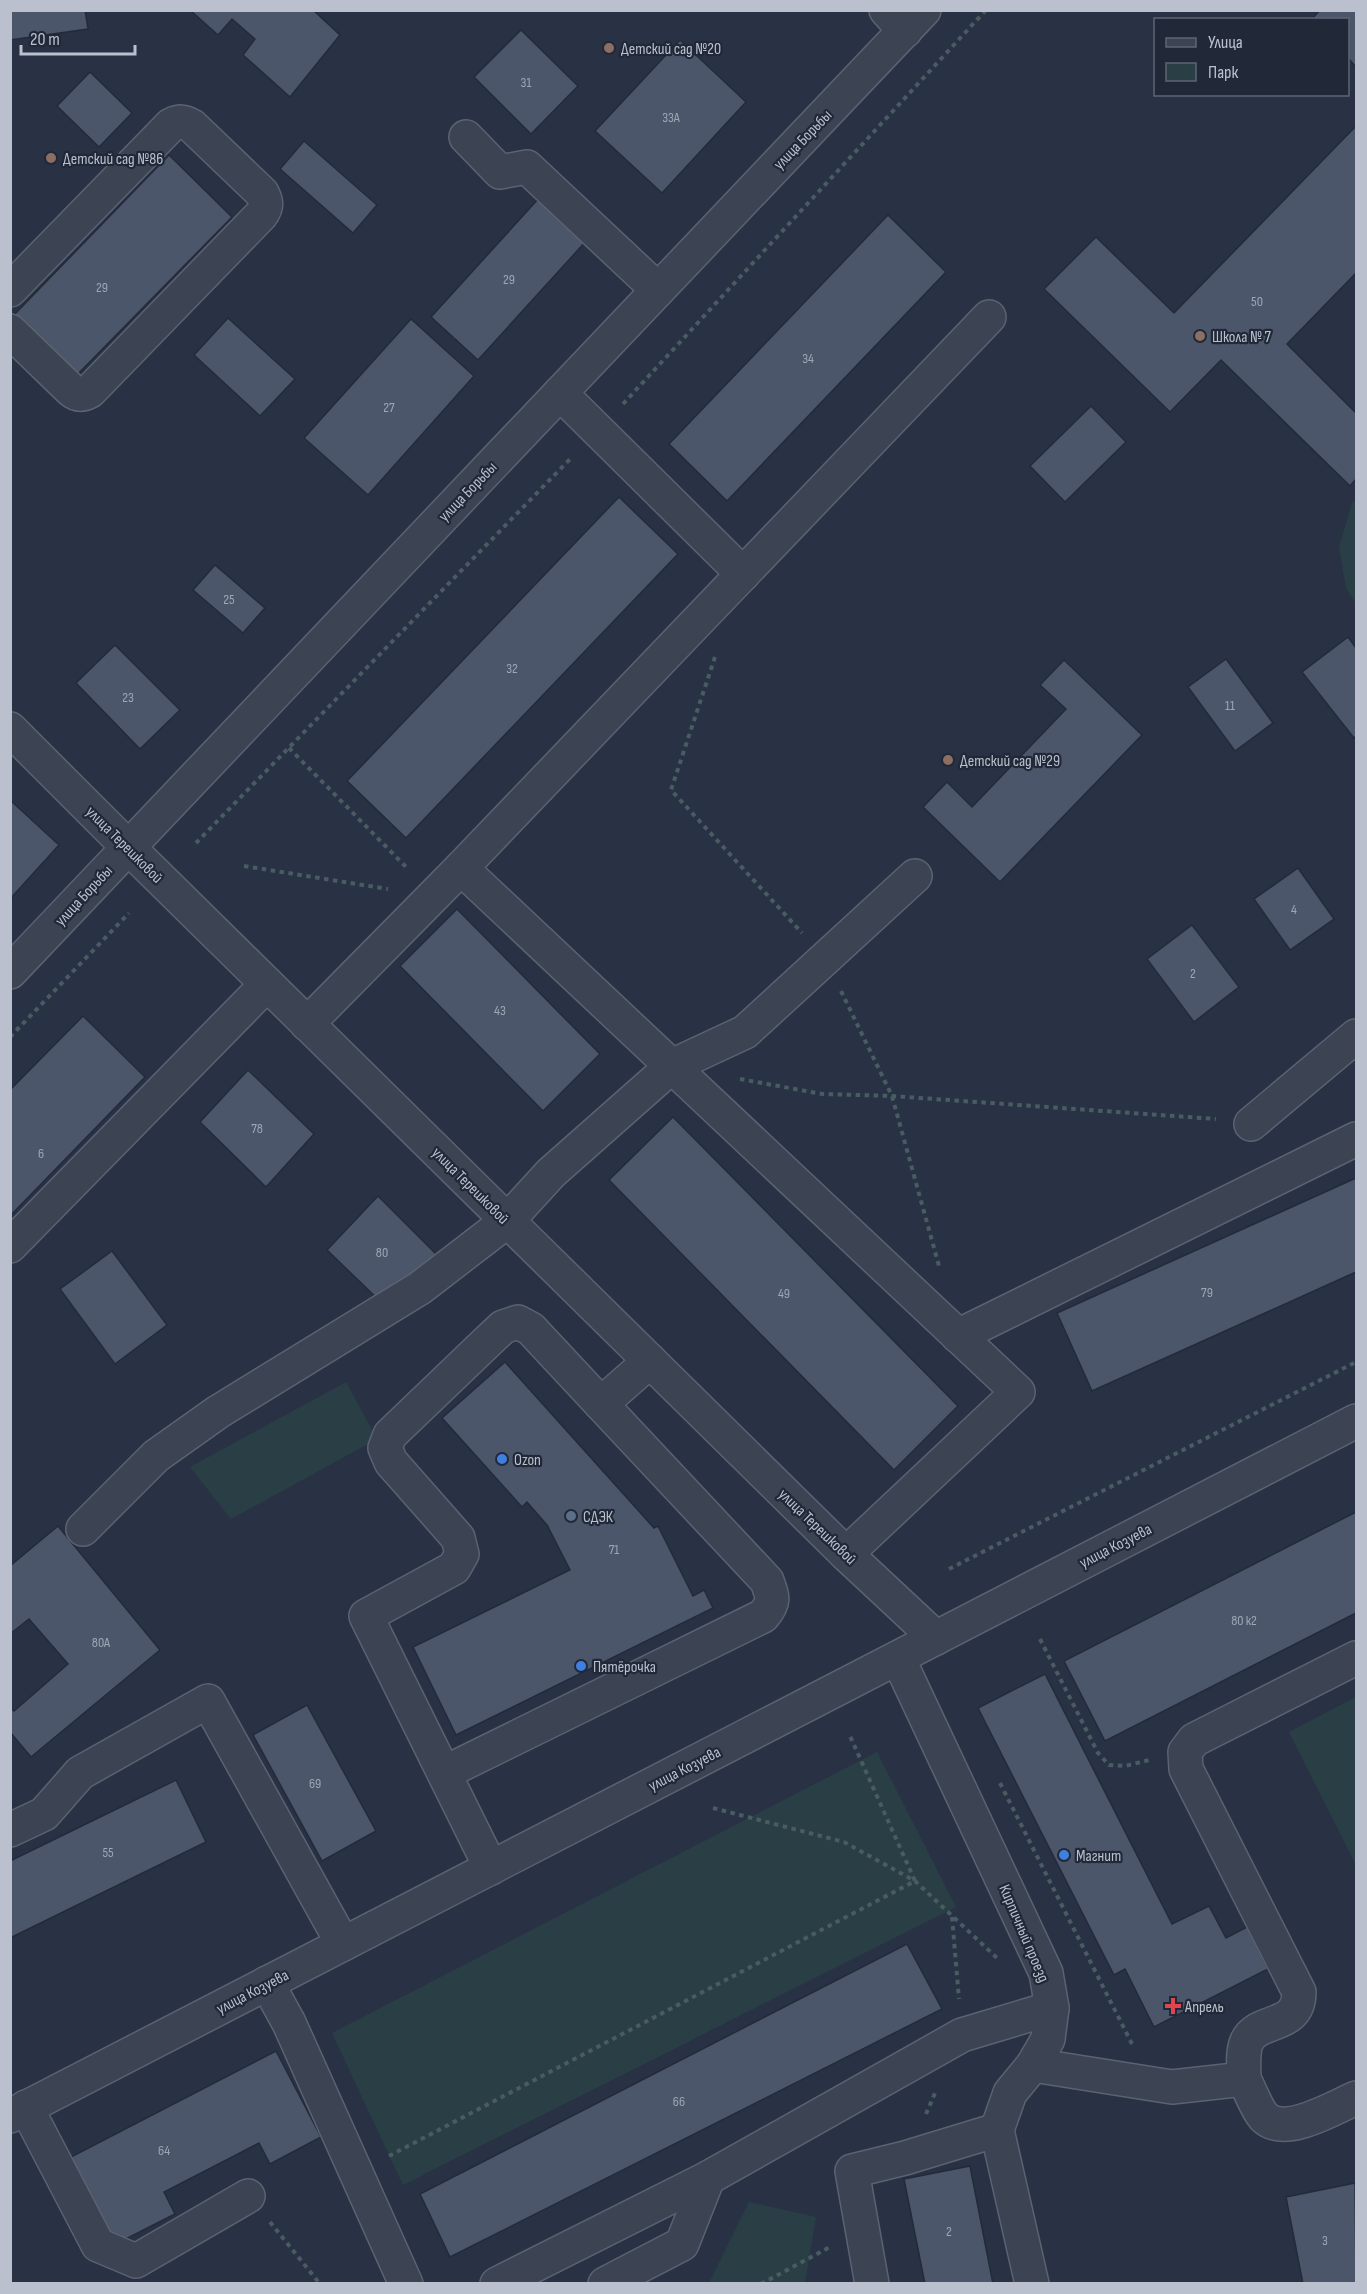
<svg xmlns="http://www.w3.org/2000/svg" width="1367" height="2294" font-family="'Sofia Sans Condensed',sans-serif">
	<style>
		.green { fill: #2a3f45 }
		.building { fill: #4c566a; stroke: #232b3b; stroke-width: 1.5 }
		.lines { fill: none; stroke-linecap: round; stroke-linejoin: round }
		.minor-casing { stroke: #5b6271; stroke-width: 36 }
		.path { stroke: #485c61; stroke-width: 4; stroke-dasharray: 4.5 4.5; stroke-linecap: butt }
		.minor { stroke: #3c4453; stroke-width: 33 }
		.education-dot { fill: #8d6e63; stroke: #212939; stroke-width: 2 }
		.shop-dot { fill: #3f7fe0; stroke: #212939; stroke-width: 2 }
		.service-dot { fill: #5c6f8a; stroke: #212939; stroke-width: 2 }
		.health-dot { fill: #e0444e; stroke: #212939; stroke-width: 2 }
		.labels { text-anchor: middle; stroke-width: 4.5; stroke-linejoin: round; paint-order: stroke }
		.number-label { font-size: 14px; fill: #9ea6b4 }
		.poi-label { font-size: 16px; fill: #bac0cd; stroke: #212939; text-anchor: start }
		.street-label { font-size: 16px; fill: #bac0cd; stroke: #212939 }
	</style>
	<rect width="100%" height="100%" fill="#283244"/>
	<!-- green -->
	<g class="green">
		<path d="M1356,500V604L1346,588L1339,547L1352,503Z"/>
		<path d="M346,1382L377,1439L231,1519L190,1467Z"/>
		<path d="M1356,1697V1865L1289,1732Z"/>
		<path d="M877,1752L956,1907L403,2185L332,2033Z"/>
		<path d="M749,2202L816,2217L805,2283H709Z"/>
	</g>
	<!-- building -->
	<g class="building">
		<path d="M10,10H85L88,29L10,40Z"/>
		<path d="M190,10H313L340,35L290,97L243,55L255,39L232,19L218,35Z"/>
		<path d="M1320,10H1356V67L1348,58V20H1311Z"/>
		<path d="M521,30L578,86L531,134L474,77Z"/>
		<path d="M680,40L746,102L662,193L595,131Z"/>
		<path d="M90,72L132,113L99,147L57,106Z"/>
		<path d="M1356,126V273L1287,344L1356,413V479L1350,486L1221,360L1170,412L1044,289L1096,237L1174,313Z"/>
		<path d="M304,141L377,205L353,233L280,169Z"/>
		<path d="M169,155L232,217L74,378L12,317Z"/>
		<path d="M540,197L587,240L478,360L431,317Z"/>
		<path d="M888,215L946,272L727,501L669,444Z"/>
		<path d="M228,318L295,379L260,416L194,355Z"/>
		<path d="M411,319L474,376L368,495L304,438Z"/>
		<path d="M1091,406L1126,442L1065,502L1030,466Z"/>
		<path d="M619,497L678,554L406,838L347,781Z"/>
		<path d="M215,565L265,608L243,633L193,590Z"/>
		<path d="M1348,637L1356,648V736L1354,738L1302,672Z"/>
		<path d="M115,645L180,710L140,749L76,683Z"/>
		<path d="M1226,659L1273,723L1235,751L1188,687Z"/>
		<path d="M1064,660L1142,735L1000,882L923,807L947,782L972,807L1066,709L1040,685Z"/>
		<path d="M10,800L59,845L10,899Z"/>
		<path d="M1298,868L1334,919L1290,950L1254,899Z"/>
		<path d="M457,909L600,1054L543,1111L400,966Z"/>
		<path d="M1192,925L1239,987L1194,1022L1147,959Z"/>
		<path d="M83,1016L145,1077L10,1216V1090Z"/>
		<path d="M248,1070L314,1134L266,1187L200,1122Z"/>
		<path d="M673,1117L958,1406L894,1470L609,1180Z"/>
		<path d="M1356,1178V1272L1092,1391L1057,1313Z"/>
		<path d="M378,1196L436,1254L386,1307L327,1250Z"/>
		<path d="M112,1251L167,1325L115,1364L60,1289Z"/>
		<path d="M505,1362L654,1528L658,1526L693,1596L704,1590L713,1608L456,1735L413,1647L570,1570L547,1525L527,1502L522,1507L442,1418Z"/>
		<path d="M1356,1512V1613L1105,1741L1064,1661Z"/>
		<path d="M58,1526L160,1650L31,1757L10,1732V1708L14,1711L68,1664L29,1619L10,1634V1566Z"/>
		<path d="M1045,1674L1172,1924L1209,1906L1226,1938L1247,1927L1268,1969L1154,2027L1125,1969L1114,1975L978,1708Z"/>
		<path d="M307,1705L376,1831L322,1861L253,1735Z"/>
		<path d="M176,1780L206,1842L10,1938V1861Z"/>
		<path d="M907,1944L942,2009L450,2257L420,2194Z"/>
		<path d="M276,2051L321,2137L270,2164L259,2143L164,2192L175,2214L114,2245L69,2158Z"/>
		<path d="M970,2166L993,2284H925L904,2179Z"/>
		<path d="M1355,2183L1356,2284H1303L1286,2197Z"/>
	</g>
	<g class="lines">
		<defs>
			<g id="minor">
				<path d="M886,10L905,31"/>
				<path d="M466,137L500,172L527,167L658,290"/>
				<path d="M10,290L171,125C179,121 184,121 192,126L262,193C267,202 267,207 261,215L90,391C83,395 78,396 71,390L10,331"/>
				<path d="M560,393L743,574"/>
				<path d="M10,729L128,847L846,1554L936,1638"/>
				<path d="M461,868L989,317"/>
				<path d="M10,972L924,10"/>
				<path d="M307,1024L461,868L1018,1392L846,1554"/>
				<path d="M1251,1124L1356,1036"/>
				<path d="M10,1246L267,984"/>
				<path d="M958,1336L1356,1139"/>
				<path d="M83,1529L156,1456L218,1412L420,1288L507,1221L551,1173L672,1066L745,1032L915,876"/>
				<path d="M898,1658L1046,1973L1052,2008L1048,2039L1033,2065L1010,2093L997,2130L1032,2284"/>
				<path d="M444,1773L763,1616C775,1602 773,1598 767,1581L601,1404"/>
				<path d="M10,1830L44,1814L80,1773L208,1701L343,1944"/>
				<path d="M491,1868L366,1616L454,1568L462,1554L458,1538L391,1462L385,1448L390,1435L487,1342L503,1327L518,1322L531,1329L601,1404L650,1361"/>
				<path d="M267,1983L289,2023L406,2284"/>
				<path d="M1033,2065L1172,2087L1244,2079C1250,2090 1256,2108 1264,2117C1285,2138 1335,2107 1356,2098"/>
				<path d="M1244,2079C1244,2067 1242,2052 1247,2041C1259,2017 1299,2030 1299,1992L1186,1769L1185,1752L1194,1740L1356,1658"/>
				<path d="M26,2107L98,2245L136,2261L248,2196"/>
				<path d="M10,2116L1356,1421"/>
				<path d="M497,2284L708,2178L962,2035L1052,2008"/>
				<path d="M605,2284L682,2244L708,2178"/>
				<path d="M872,2284L852,2171L905,2158L997,2130"/>
			</g>
		</defs>
		<!-- minor casing -->
		<use href="#minor" class="minor-casing"/>
		<!-- path -->
		<g class="path">
			<path d="M623,404L986,10"/>
			<path d="M715,657L671,790L802,933"/>
			<path d="M289,748L408,869"/>
			<path d="M196,843L572,457"/>
			<path d="M244,866L388,889"/>
			<path d="M841,991L892,1096L939,1266"/>
			<path d="M10,1037L129,913"/>
			<path d="M740,1079L822,1094L892,1096L1216,1119"/>
			<path d="M949,1569L1356,1362"/>
			<path d="M1040,1639L1098,1753L1109,1765L1125,1766L1149,1760"/>
			<path d="M1000,1783L1132,2044"/>
			<path d="M713,1808L844,1842L915,1881L997,1958"/>
			<path d="M952,1917L959,1999"/>
			<path d="M926,2114L935,2093"/>
			<path d="M389,2156L915,1881L850,1736"/>
			<path d="M270,2222L320,2284"/>
			<path d="M761,2284L830,2247"/>
		</g>
		<!-- minor -->
		<use href="#minor" class="minor"/>
	</g>
	<!-- markers -->
	<g class="education-dot">
		<circle cx="609" cy="48" r="6"/>
		<circle cx="51" cy="158" r="6"/>
		<circle cx="1200" cy="336" r="6"/>
		<circle cx="948" cy="760" r="6"/>
	</g>
	<g class="shop-dot">
		<circle cx="502" cy="1459" r="6"/>
		<circle cx="581" cy="1666" r="6"/>
		<circle cx="1064" cy="1855" r="6"/>
	</g>
	<circle class="service-dot" cx="571" cy="1516" r="6"/>
	<path class="health-dot" d="M1170 1997h6v6h6v6h-6v6h-6v-6h-6v-6h6z"/>
	<g class="labels">
		<!-- number labels -->
		<g class="number-label">
			<text x="526" y="87">31</text>
			<text x="671" y="122">33А</text>
			<text x="509" y="284">29</text>
			<text x="102" y="292">29</text>
			<text x="1257" y="306">50</text>
			<text x="808" y="363">34</text>
			<text x="389" y="412">27</text>
			<text x="229" y="604">25</text>
			<text x="512" y="673">32</text>
			<text x="128" y="702">23</text>
			<text x="1230" y="710">11</text>
			<text x="1294" y="914">4</text>
			<text x="1193" y="978">2</text>
			<text x="500" y="1015">43</text>
			<text x="257" y="1133">78</text>
			<text x="41" y="1158">6</text>
			<text x="382" y="1257">80</text>
			<text x="1207" y="1297">79</text>
			<text x="784" y="1298">49</text>
			<text x="614" y="1554">71</text>
			<text x="1244" y="1625">80 к2</text>
			<text x="101" y="1647">80А</text>
			<text x="315" y="1788">69</text>
			<text x="108" y="1857">55</text>
			<text x="679" y="2106">66</text>
			<text x="164" y="2155">64</text>
			<text x="949" y="2236">2</text>
			<text x="1325" y="2245">3</text>
		</g>
		<!-- poi labels -->
		<g class="poi-label">
			<text x="621" y="54">Детский сад №20</text>
			<text x="63" y="164">Детский сад №86</text>
			<text x="1212" y="342">Школа № 7</text>
			<text x="960" y="766">Детский сад №29</text>
			<text x="514" y="1465">Ozon</text>
			<text x="583" y="1522">СДЭК</text>
			<text x="593" y="1672">Пятёрочка</text>
			<text x="1076" y="1861">Магнит</text>
			<text x="1185" y="2012">Апрель</text>
		</g>
		<!-- street labels -->
		<g class="street-label">
			<text transform="translate(802 139) rotate(-46)" y="6">улица Борьбы</text>
			<text transform="translate(467 491) rotate(-46)" y="6">улица Борьбы</text>
			<text transform="translate(125 844) rotate(45)" y="6">улица Терешковой</text>
			<text transform="translate(83 895) rotate(-47)" y="6">улица Борьбы</text>
			<text transform="translate(471 1185) rotate(45)" y="6">улица Терешковой</text>
			<text transform="translate(818 1526) rotate(44)" y="6">улица Терешковой</text>
			<text transform="translate(1115 1545) rotate(-27)" y="6">улица Козуева</text>
			<text transform="translate(684 1768) rotate(-27)" y="6">улица Козуева</text>
			<text transform="translate(1025 1933) rotate(67)" y="6">Кирпичный проезд</text>
			<text transform="translate(252 1991) rotate(-27)" y="6">улица Козуева</text>
		</g>
	</g>
	<!-- border -->
	<rect width="1367" height="2294" fill="none" stroke="#bac0cd" stroke-width="24"/>
	<!-- legend -->
	<rect x="1154" y="18" width="195" height="78" fill="#212939" stroke="#5e6574" stroke-width="1.5"/>
	<rect x="1166" y="38" width="30" height="9" fill="#3c4453" stroke="#5e6574" stroke-width="1.5"/>
	<text x="1208" y="48" font-size="18" fill="#bac0cd">Улица</text>
	<rect x="1166" y="63" width="30" height="18" fill="#2a3f45" stroke="#5e6574" stroke-width="1.5"/>
	<text x="1208" y="78" font-size="18" fill="#bac0cd">Парк</text>
	<!-- scale -->
	<path d="M21 45v9h114v-9" fill="none" stroke="#bac0cd" stroke-width="3"/>
	<text x="30" y="45" font-size="18" fill="#bac0cd" stroke="#212939" stroke-width="4.5" paint-order="stroke">20 m</text>
</svg>
